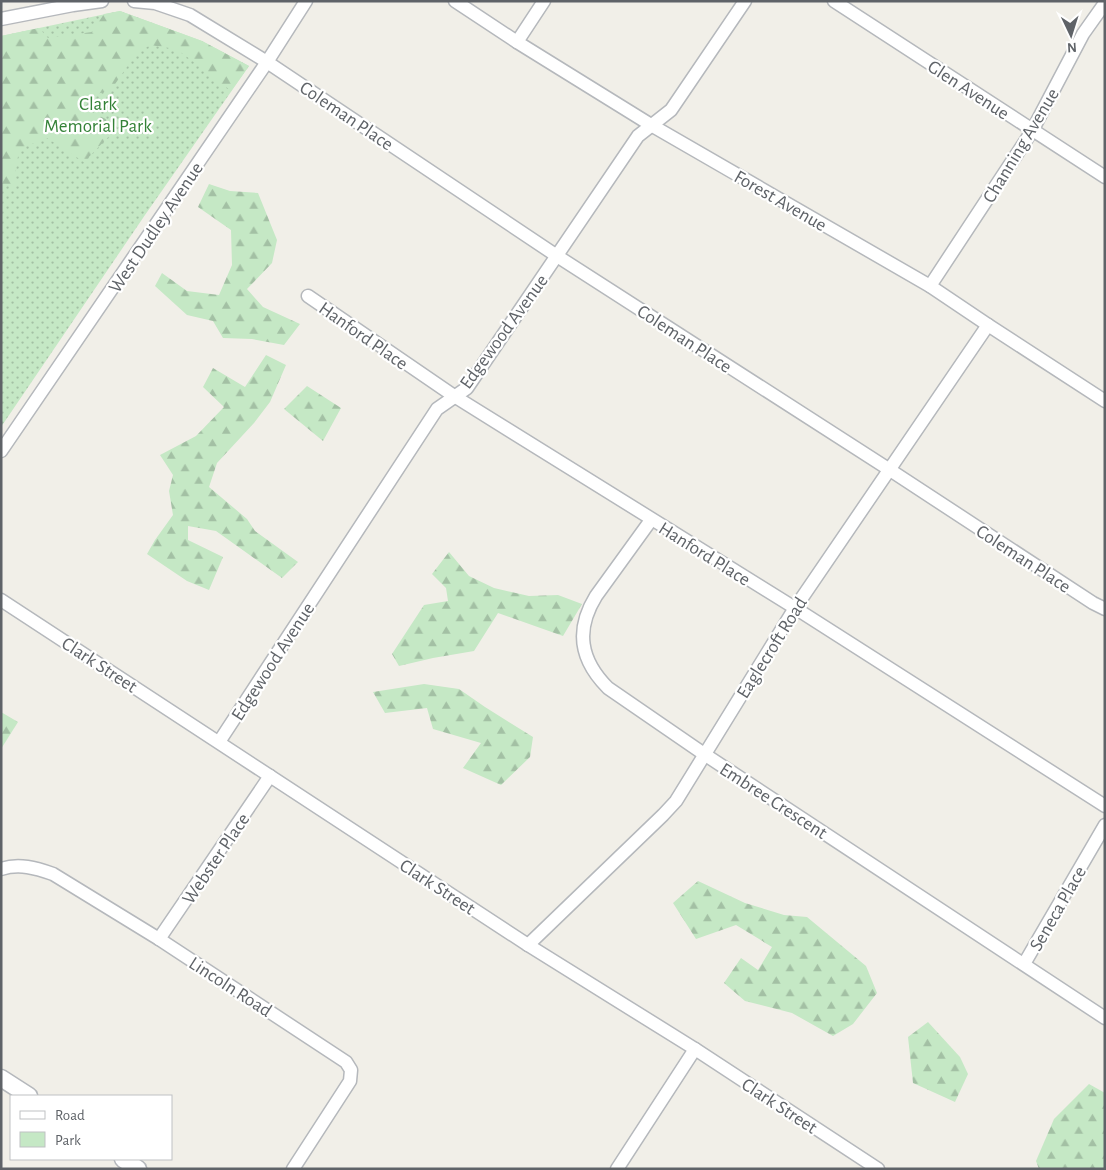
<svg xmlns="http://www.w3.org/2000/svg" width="1106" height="1170" font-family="'Alegreya Sans',sans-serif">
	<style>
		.green { fill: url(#green-dots) }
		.forest { fill: url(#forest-firs) }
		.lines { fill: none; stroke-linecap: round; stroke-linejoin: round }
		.minor-casing { stroke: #b5b8bc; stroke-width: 15 }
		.tertiary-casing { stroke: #b5b8bc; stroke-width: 19 }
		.minor { stroke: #fff; stroke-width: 12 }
		.tertiary { stroke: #fff; stroke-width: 16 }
		.labels { text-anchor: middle; stroke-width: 4.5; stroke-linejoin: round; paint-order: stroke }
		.street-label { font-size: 19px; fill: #5f6368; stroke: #fff }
		.park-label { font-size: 19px; fill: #348238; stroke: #fff }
	</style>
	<defs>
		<pattern id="green-dots" width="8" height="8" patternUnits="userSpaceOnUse" patternTransform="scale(1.25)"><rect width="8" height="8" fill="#c5e8c5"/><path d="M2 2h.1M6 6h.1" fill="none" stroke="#a3c0a4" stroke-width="1.8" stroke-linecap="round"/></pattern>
		<pattern id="forest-firs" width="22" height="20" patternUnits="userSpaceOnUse" patternTransform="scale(1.25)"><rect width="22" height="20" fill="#c5e8c5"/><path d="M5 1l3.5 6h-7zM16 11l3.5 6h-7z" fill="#a3c0a4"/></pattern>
	</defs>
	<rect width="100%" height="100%" fill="#f1efe8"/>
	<!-- green -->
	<path class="green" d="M120,11L202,41L249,66L145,215L1,427V36Z"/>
	<!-- forest -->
	<g class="forest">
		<path d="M120,11L202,41L249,66L231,91L208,72L176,49L150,45L135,55L111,90L90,96L92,112L119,126L84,162L47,138L19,149L14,184L1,188V36L39,28L48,38L92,32L104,14Z"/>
		<path d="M209,184L230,191L258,193L277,240L272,263L247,289L263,307L300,324L284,345L252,339L223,338L213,321L187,315L155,286L162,273L187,291L219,295L232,265L231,230L198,207Z"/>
		<path d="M266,355L286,365L270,402L254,423L217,463L209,487L247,519L255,531L298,562L282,578L216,531L188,526V540L223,557L209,590L187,581L147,554L155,540L173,515L169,491L173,475L160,455L196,436L224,407L203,387L213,368L245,387Z"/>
		<path d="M307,386L341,408L323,441L284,409Z"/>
		<path d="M449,552L469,576L494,588L529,596L558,595L582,604L563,636L498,613L474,651L433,658L399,666L392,654L424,605L448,601L446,588L432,574Z"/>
		<path d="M424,684L459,689L485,707L533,737L530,757L501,785L463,768L481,743L433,729L427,708L385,713L373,692Z"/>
		<path d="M1,712L18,722L1,749Z"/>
		<path d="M698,881L745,903L784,915L807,917L866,966L877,993L853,1024L833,1036L792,1013L745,1001L724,983L741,958L758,970L772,947L736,925L696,939L673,903Z"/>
		<path d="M928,1022L960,1057L968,1074L955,1102L913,1083L908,1037Z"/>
		<path d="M1089,1084L1105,1093V1169H1039L1036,1161L1054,1119Z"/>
	</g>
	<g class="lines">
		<defs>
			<g id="minor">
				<path d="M134,1L155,3L190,15L267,62L557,256L890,470L1093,603L1105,609"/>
				<path d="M455,1L517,42L651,125L930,286L988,325L1105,401"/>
				<path d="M834,1L1105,177"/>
				<path d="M1,19L73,5L102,1"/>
				<path d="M517,42L544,1"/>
				<path d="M930,286L1032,131L1083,34L1105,3"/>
				<path d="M308,296L454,396L795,608L1105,806"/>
				<path d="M1,451L267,62L306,1"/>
				<path d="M651,520L596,596C575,630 580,660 608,688L704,754L1105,1018"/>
				<path d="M1,600L528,945L695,1049L878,1169"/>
				<path d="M219,742L437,409L467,388L638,136L671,110L745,1"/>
				<path d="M1,869C19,863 36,868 53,874L159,939L346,1062L351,1070L350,1081L293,1169"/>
				<path d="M159,939L270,776"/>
				<path d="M528,945L663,815L676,801L795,608L988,325"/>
				<path d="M1024,964L1105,825"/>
				<path d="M617,1169L695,1049"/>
			</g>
			<g id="tertiary">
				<path d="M1,1078L29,1096"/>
				<path d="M123,1159L138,1169"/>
			</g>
		</defs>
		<!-- minor casing -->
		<use href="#minor" class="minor-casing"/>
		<!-- tertiary casing -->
		<use href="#tertiary" class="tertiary-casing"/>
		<!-- minor -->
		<use href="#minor" class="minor"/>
		<!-- tertiary -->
		<use href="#tertiary" class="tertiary"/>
	</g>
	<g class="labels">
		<!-- street labels -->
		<g class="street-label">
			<text transform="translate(969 89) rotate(33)" y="7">Glen Avenue</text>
			<text transform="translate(347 115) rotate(34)" y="7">Coleman Place</text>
			<text transform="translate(1020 145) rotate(-59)" y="7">Channing Avenue</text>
			<text transform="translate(781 200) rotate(30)" y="7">Forest Avenue</text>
			<text transform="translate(155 227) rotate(-56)" y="7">West Dudley Avenue</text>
			<text transform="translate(503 331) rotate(-54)" y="7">Edgewood Avenue</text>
			<text transform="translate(364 335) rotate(35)" y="7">Hanford Place</text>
			<text transform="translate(685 338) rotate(33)" y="7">Coleman Place</text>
			<text transform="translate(705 553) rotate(32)" y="7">Hanford Place</text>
			<text transform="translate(1024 558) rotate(33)" y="7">Coleman Place</text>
			<text transform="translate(771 647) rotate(-58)" y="7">Eaglecroft Road</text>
			<text transform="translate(272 661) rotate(-57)" y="7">Edgewood Avenue</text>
			<text transform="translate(100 664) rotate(33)" y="7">Clark Street</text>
			<text transform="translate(774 800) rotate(33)" y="7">Embree Crescent</text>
			<text transform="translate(215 858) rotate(-56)" y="7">Webster Place</text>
			<text transform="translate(438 886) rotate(33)" y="7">Clark Street</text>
			<text transform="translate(1057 908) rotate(-60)" y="7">Seneca Place</text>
			<text transform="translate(231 986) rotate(33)" y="7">Lincoln Road</text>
			<text transform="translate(780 1105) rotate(33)" y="7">Clark Street</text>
		</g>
		<!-- park labels -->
		<g class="park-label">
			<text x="98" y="110">Clark<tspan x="98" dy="22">Memorial Park</tspan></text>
		</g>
	</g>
	<!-- border -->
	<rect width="1106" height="1170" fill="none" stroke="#5f6368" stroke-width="5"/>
	<!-- legend -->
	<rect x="10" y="1095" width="162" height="65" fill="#ffffff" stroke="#bfc1c3"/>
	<rect x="20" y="1111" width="25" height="8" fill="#ffffff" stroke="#bfc1c3"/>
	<text x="55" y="1120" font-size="15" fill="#5f6368">Road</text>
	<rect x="20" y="1132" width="25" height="15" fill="#c5e8c5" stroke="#bfc1c3"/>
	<text x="55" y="1145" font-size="15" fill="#5f6368">Park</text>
	<!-- north arrow -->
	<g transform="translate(1071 35) rotate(176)" stroke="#ffffff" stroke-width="4" paint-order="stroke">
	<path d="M0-4L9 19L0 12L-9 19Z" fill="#5f6368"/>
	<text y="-8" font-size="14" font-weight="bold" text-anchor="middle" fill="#5f6368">N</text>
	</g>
</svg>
